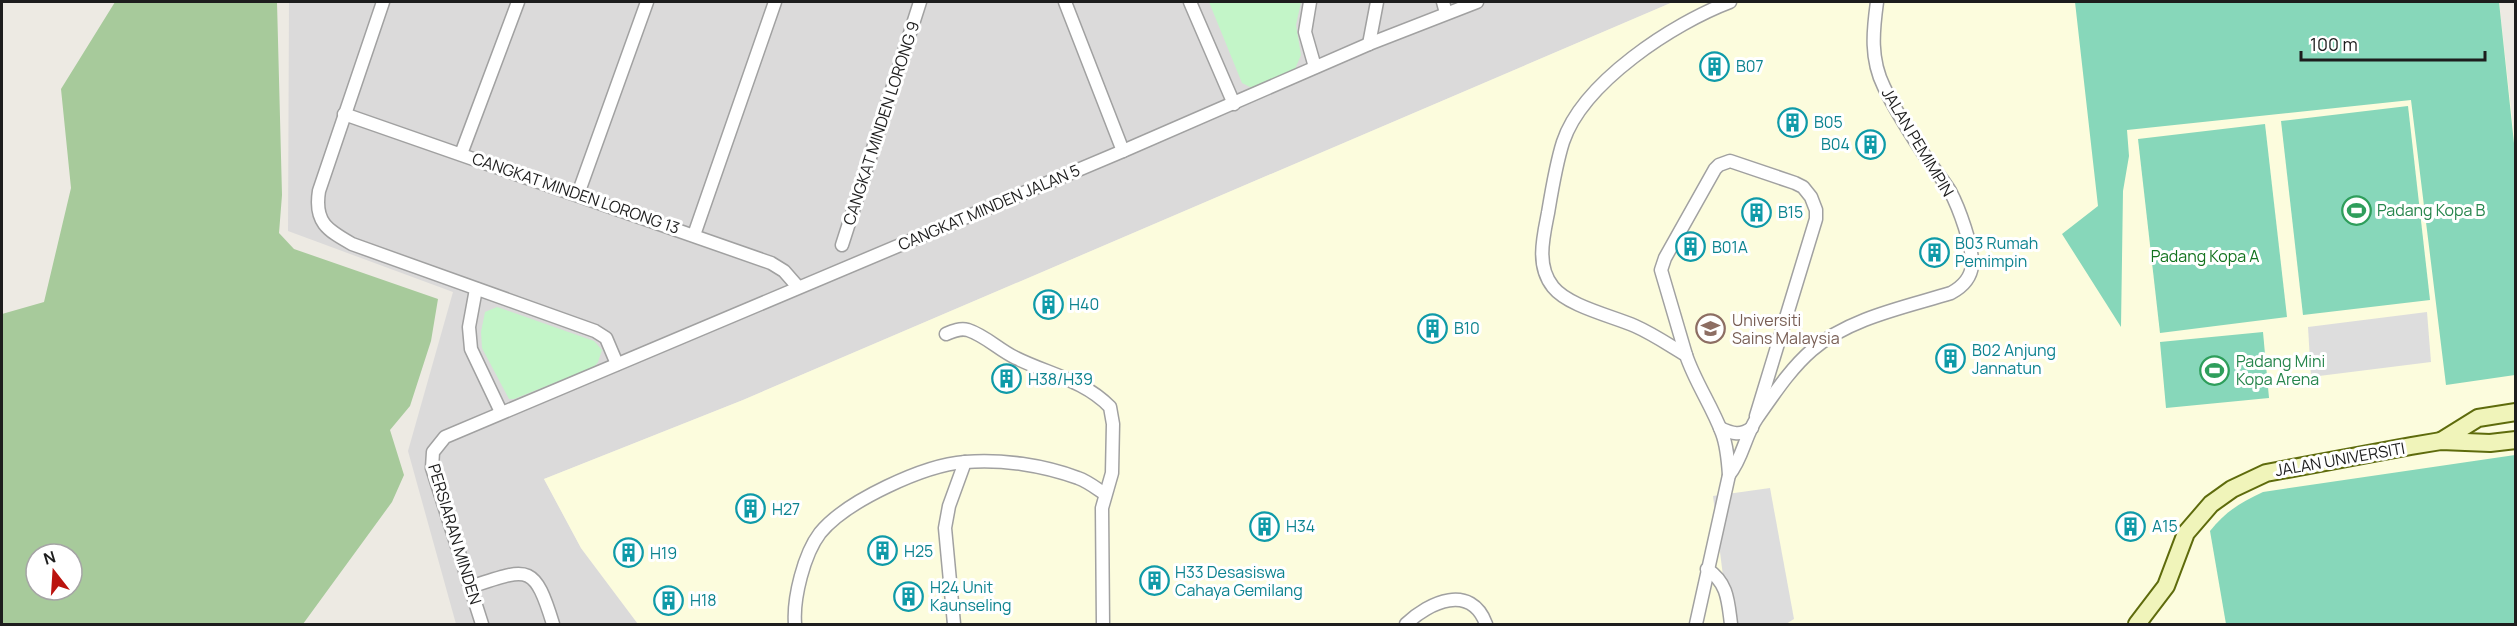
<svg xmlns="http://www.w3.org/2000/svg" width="2517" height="626" font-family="Manrope,sans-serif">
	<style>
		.residential { fill: #dbdada }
		.education { fill: #fcfcdd }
		.forest { fill: #a7ca9b; fill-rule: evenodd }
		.park { fill: #c3f5c8 }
		.pitch { fill: #87d7ba }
		.parking { fill: #ddd }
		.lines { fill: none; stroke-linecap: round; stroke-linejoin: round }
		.street-casing { stroke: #a1a1a1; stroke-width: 15 }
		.secondary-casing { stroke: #5e6b0c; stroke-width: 20 }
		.street { stroke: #fff; stroke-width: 12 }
		.secondary { stroke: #f0f4ba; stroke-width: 16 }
		.labels { text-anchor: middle; stroke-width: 6; stroke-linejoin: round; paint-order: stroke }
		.culture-label { font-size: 16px; fill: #0d838f; stroke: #fff; text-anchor: start }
		.street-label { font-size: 16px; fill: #1d1d1d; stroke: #fff }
		.leisure-label { font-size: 16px; fill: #27864d; stroke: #fff; text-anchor: start }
		.park-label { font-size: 16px; fill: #13731e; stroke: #fff }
		.education-label { font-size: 16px; fill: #785e54; stroke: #fff; text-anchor: start }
	</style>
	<rect width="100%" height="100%" fill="#edeae3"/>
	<!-- residential -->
	<path class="residential" d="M289,2H1673L743,400L544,479L581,548L638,624H456L408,451L453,292L288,231Z"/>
	<!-- education -->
	<path class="education" d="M1673,2H2499L2516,153L2515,624H638L581,548L544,479L743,400Z"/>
	<!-- forest -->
	<path class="forest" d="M115,2H277L282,195L279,233L294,249L438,299L431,341L410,406L390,430L404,475L392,502L303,624H2V314L44,302L71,188L61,89ZM36,554H72V590H36Z"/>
	<!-- park -->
	<g class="park">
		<path d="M1209,2H1301L1296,25L1301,55L1295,69L1252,88L1242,83Z"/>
		<path d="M497,307L594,341L602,350L598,362L594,367L514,399H509L482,348L481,332L485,312Z"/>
	</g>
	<!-- pitch -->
	<g class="pitch">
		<path d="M2075,2H2499L2516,162L2515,375L2446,385L2411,100L2127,130L2129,156L2123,191L2121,327L2062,234L2098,206Z"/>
		<path d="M2408,106L2430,300L2303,315L2281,121Z"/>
		<path d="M2265,124L2287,317L2160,333L2138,139Z"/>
		<path d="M2263,332L2269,398L2166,408L2160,342Z"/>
		<path d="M2515,455V624H2226L2210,531C2225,512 2241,502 2263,492Z"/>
	</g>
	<!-- parking -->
	<g class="parking">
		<path d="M2427,312L2431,362L2311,377L2308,327Z"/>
		<path d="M1770,488L1794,619L1786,624H1729L1713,496Z"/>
	</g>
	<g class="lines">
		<defs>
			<g id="street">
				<path d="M383,2L319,191C314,222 327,230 352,244L595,331L606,338L617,364"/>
				<path d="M1065,2L1123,151"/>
				<path d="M1190,2L1234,104"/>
				<path d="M1310,2L1305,32L1315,67"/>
				<path d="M1443,2L1446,13"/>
				<path d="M1369,44L1377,2"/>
				<path d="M344,114L771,263L784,271L798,287"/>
				<path d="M461,154L518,2"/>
				<path d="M578,194L647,2"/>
				<path d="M694,235L775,2"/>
				<path d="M842,245L920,2"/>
				<path d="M476,289L469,327L471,349L501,412"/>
				<path d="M946,334C953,331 960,328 968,330C986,336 999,350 1016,358C1048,374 1084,380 1110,407L1113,424L1112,473L1102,508L1103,624"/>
				<path d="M1686,355L1661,270L1665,258L1715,169L1719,165L1730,161L1795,183L1803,187L1811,197L1816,210V219L1756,416"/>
				<path d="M1720,428C1733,434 1740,436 1752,428"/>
				<path d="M1729,475C1743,458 1745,435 1757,418C1774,394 1790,369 1812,350C1849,318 1906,307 1951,293C1962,287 1971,278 1972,265C1973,246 1959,208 1950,191C1941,177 1930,164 1921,150C1908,130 1894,108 1884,87C1870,59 1873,31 1877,2"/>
				<path d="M1707,569C1728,583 1728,601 1731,624"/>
				<path d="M470,587C528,568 534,562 553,624"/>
				<path d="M482,624L432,468L433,452L445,437L1123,151L1369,44L1477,2"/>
				<path d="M795,624C793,598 804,554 820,533C846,501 924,465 965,462C1002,459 1043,465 1078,478C1087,481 1096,488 1105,494"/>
				<path d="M954,624L945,528L949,506L965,462"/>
				<path d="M1406,624C1429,602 1471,583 1486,624"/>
				<path d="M1696,624L1729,475C1728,460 1727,446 1722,433C1712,406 1695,382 1686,355C1669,345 1653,334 1635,326C1612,316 1568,306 1553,287C1536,266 1543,238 1548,213C1552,189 1556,164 1563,142C1583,82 1674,23 1730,2"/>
			</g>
			<g id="secondary">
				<path d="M2441,441L2478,418L2516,412"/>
				<path d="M2137,624L2166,586L2186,533L2211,504L2232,489L2266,473L2411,446L2441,441L2490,443L2516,440"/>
			</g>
		</defs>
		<!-- street casing -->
		<use href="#street" class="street-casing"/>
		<!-- secondary casing -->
		<use href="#secondary" class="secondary-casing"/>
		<!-- street -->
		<use href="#street" class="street"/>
		<!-- secondary -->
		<use href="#secondary" class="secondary"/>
	</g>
	<!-- icons -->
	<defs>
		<symbol id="building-ring" viewBox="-11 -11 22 22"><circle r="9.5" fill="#fff" stroke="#0f9aa8" stroke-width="1.5"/><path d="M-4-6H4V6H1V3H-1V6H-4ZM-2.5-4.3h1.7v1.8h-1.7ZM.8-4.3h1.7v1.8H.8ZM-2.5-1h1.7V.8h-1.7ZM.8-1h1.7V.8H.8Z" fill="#0f9aa8"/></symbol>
		<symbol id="stadium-ring" viewBox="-11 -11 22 22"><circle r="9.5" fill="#fff" stroke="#2e9e5b" stroke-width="1.5"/><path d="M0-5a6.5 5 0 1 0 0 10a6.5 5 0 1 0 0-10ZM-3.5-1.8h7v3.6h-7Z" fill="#2e9e5b"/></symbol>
		<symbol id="university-ring" viewBox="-11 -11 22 22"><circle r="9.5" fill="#fff" stroke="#8d6e63" stroke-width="1.5"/><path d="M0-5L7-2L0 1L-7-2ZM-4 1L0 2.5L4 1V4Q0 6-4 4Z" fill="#8d6e63"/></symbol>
	</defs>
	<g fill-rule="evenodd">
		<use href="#building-ring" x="1698" y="50" width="33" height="33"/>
		<use href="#building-ring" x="1776" y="106" width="33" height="33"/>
		<use href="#building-ring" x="1854" y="128" width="33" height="33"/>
		<use href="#stadium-ring" x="2340" y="194" width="33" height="33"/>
		<use href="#building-ring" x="1740" y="196" width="33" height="33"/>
		<use href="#building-ring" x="1674" y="230" width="33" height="33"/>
		<use href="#building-ring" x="1918" y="236" width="33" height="33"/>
		<use href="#building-ring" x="1032" y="288" width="33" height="33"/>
		<use href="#building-ring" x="1416" y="312" width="33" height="33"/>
		<use href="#university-ring" x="1694" y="312" width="33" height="33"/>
		<use href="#building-ring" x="1934" y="342" width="33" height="33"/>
		<use href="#stadium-ring" x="2198" y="354" width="33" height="33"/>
		<use href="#building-ring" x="990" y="362" width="33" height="33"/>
		<use href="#building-ring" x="734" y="492" width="33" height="33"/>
		<use href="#building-ring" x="1248" y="510" width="33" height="33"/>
		<use href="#building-ring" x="2114" y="510" width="33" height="33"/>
		<use href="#building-ring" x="866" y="534" width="33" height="33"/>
		<use href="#building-ring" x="612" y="536" width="33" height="33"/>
		<use href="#building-ring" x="1138" y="564" width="33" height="33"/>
		<use href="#building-ring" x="892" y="580" width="33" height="33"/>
		<use href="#building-ring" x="652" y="584" width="33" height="33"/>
	</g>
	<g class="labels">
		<!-- culture labels -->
		<g class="culture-label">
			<text x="1736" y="72">B07</text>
			<text x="1814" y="128">B05</text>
			<text x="1850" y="150" text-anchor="end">B04</text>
			<text x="1778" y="218">B15</text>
			<text x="1955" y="249">B03 Rumah<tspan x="1955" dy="18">Pemimpin</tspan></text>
			<text x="1712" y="253">B01A</text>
			<text x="1069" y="310">H40</text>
			<text x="1454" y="334">B10</text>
			<text x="1972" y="356">B02 Anjung<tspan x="1972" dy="18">Jannatun</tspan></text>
			<text x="1028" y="385">H38/H39</text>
			<text x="772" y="515">H27</text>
			<text x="1286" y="532">H34</text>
			<text x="2152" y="532">A15</text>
			<text x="904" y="557">H25</text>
			<text x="650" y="559">H19</text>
			<text x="1175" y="578">H33 Desasiswa<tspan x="1175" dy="18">Cahaya Gemilang</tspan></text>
			<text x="930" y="593">H24 Unit<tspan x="930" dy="18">Kaunseling</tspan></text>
			<text x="690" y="606">H18</text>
		</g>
		<!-- street labels -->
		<g class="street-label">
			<text transform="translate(881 123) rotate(-72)" y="6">CANGKAT MINDEN LORONG 9</text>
			<text transform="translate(1918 142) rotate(59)" y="6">JALAN PEMIMPIN</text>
			<text transform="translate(576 193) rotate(19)" y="6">CANGKAT MINDEN LORONG 13</text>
			<text transform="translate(989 207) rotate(-23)" y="6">CANGKAT MINDEN JALAN 5</text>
			<text transform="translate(2340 459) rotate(-10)" y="6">JALAN UNIVERSITI</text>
			<text transform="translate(455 534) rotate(73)" y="6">PERSIARAN MINDEN</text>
		</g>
		<!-- leisure labels -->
		<g class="leisure-label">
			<text x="2377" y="216">Padang Kopa B</text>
			<text x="2236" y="367">Padang Mini<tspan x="2236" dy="18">Kopa Arena</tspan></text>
		</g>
		<!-- park labels -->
		<g class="park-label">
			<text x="2205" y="262">Padang Kopa A</text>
		</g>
		<!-- education labels -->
		<g class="education-label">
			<text x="1732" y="326">Universiti<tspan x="1732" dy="18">Sains Malaysia</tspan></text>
		</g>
	</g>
	<!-- border -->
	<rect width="2517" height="626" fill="none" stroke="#1d1d1d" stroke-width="6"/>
	<!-- north arrow -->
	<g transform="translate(54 572) rotate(343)"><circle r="28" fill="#ffffff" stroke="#a5a5a5" stroke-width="1.5"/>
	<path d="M0-4.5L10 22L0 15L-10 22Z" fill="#bb130e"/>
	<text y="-9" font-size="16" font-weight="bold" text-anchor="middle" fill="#1d1d1d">N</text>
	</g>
	<!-- scale -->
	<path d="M2301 51v9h184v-9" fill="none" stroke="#1d1d1d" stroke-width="3"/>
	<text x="2310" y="51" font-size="18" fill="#1d1d1d" stroke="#ffffff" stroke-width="4.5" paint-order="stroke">100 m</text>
</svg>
